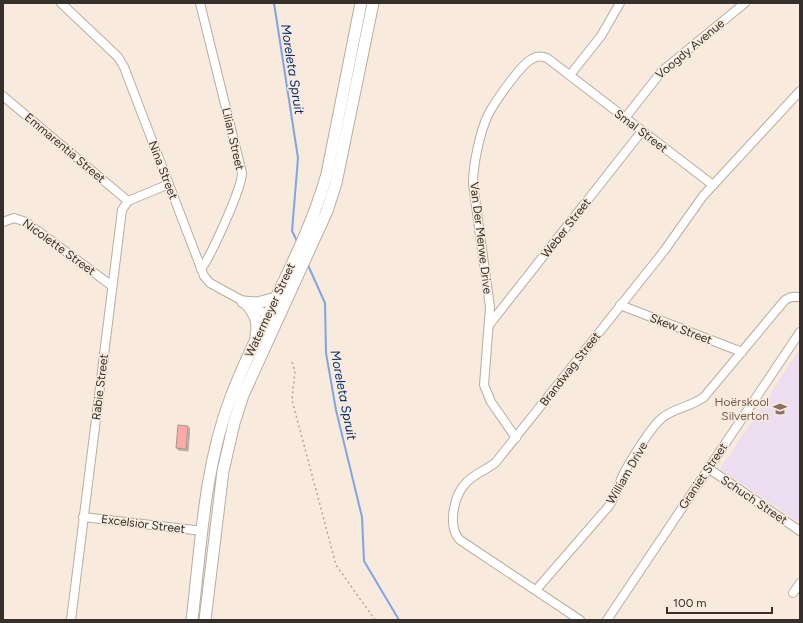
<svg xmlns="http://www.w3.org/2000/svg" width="803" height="623" font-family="Figtree,sans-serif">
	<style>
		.education { fill: #ecddf0 }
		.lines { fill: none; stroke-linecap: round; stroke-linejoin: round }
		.stream { stroke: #7fa5e4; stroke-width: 2 }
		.building { fill: #ffaaa6; stroke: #a79492; filter: url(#shadow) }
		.minor-casing { stroke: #b9ada0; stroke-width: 10 }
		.secondary-casing { stroke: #b9ada0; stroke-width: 13 }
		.path { stroke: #b0a69b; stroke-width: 1.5; stroke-dasharray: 2 3; stroke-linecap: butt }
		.minor { stroke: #fff; stroke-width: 8 }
		.secondary { stroke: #fff; stroke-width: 11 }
		.labels { text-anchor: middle; stroke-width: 3; stroke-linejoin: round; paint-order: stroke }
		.street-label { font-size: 12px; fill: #35302b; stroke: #f8ebdd }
		.education-label { font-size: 12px; fill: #785e54; stroke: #f8ebdd; text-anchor: end }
		.water-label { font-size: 13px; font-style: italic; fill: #002c73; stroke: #f8ebdd }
	</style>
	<defs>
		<filter id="shadow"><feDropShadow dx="2" dy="2" stdDeviation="0" flood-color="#0004"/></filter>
	</defs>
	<rect width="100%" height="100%" fill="#f8ebdd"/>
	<!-- education -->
	<path class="education" d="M800,349V523L720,469Z"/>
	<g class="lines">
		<!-- stream -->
		<g class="stream">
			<path d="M274,3L298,158L292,231L298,243"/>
			<path d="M307,263L325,303L326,353L336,410L362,517L364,561L399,620"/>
		</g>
	</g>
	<!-- building -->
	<path class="building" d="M178,425L188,426L186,449L176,448Z"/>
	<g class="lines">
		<defs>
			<g id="minor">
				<path d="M61,3L118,57L124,67L204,276L210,283L272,317"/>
				<path d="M200,3L242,173C242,188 211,256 201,269"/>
				<path d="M570,75L601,36L620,3"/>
				<path d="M3,96L128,201"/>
				<path d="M625,118L662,71L745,3"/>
				<path d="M3,222L14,218L26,222L112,286"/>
				<path d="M620,305L742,352"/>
				<path d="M489,325L642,131"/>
				<path d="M516,438L491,402L484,385L490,307L473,184C473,164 480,132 488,115C494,103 521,64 532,59C536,56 542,56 547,58L713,185"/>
				<path d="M708,468L800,531"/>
				<path d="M83,517L203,531"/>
				<path d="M536,590L609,506C615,496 618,487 622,477C629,463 650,428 662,418C674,408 691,407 704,397L785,300L791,297H800"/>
				<path d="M793,593L800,583"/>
				<path d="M71,620L122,210L128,201L169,184"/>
				<path d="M580,620L460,540C447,527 454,496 465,484C473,474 487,470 496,462L664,251L703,196L800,91"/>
				<path d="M607,620L800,332"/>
			</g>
			<g id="secondary">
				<path d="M243,302L257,303L276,298"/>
				<path d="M246,303C255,314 259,322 256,336"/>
				<path d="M192,620C201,546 204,467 231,397C260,321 305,252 327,174L361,3"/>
				<path d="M205,620L223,471L234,423L243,395L327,211L336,183L373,3"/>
			</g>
		</defs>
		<!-- minor casing -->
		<use href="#minor" class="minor-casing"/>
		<!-- secondary casing -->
		<use href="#secondary" class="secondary-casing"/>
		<!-- path -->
		<path class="path" d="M292,362L295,371L292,400L336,565L375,620"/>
		<!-- minor -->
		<use href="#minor" class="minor"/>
		<!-- secondary -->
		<use href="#secondary" class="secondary"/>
	</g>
	<!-- icons -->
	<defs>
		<symbol id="school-bare" viewBox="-9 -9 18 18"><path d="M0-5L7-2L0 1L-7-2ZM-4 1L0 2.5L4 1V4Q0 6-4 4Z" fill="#8d6e63" stroke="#f8ebdd" stroke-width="2.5" paint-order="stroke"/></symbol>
	</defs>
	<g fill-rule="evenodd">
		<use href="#school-bare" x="770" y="399" width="20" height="20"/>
	</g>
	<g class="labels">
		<!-- street labels -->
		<g class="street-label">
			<text transform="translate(690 49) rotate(-40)" y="4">Voogdy Avenue</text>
			<text transform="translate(641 131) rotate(37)" y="4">Smal Street</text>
			<text transform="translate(233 139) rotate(77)" y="4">Lilian Street</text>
			<text transform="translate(65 148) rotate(40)" y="4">Emmarentia Street</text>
			<text transform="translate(163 170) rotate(69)" y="4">Nina Street</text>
			<text transform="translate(566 228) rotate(-52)" y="4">Weber Street</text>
			<text transform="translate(481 238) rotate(83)" y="4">Van Der Merwe Drive</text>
			<text transform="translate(59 247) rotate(36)" y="4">Nicolette Street</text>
			<text transform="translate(270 310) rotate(-65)" y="4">Watermeyer Street</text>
			<text transform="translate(681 329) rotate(21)" y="4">Skew Street</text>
			<text transform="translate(570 369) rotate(-52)" y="4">Brandwag Street</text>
			<text transform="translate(100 387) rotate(-83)" y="4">Rabie Street</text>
			<text transform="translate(627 473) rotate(-60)" y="4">William Drive</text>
			<text transform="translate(703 476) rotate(-56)" y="4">Graniet Street</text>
			<text transform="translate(754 500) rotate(34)" y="4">Schuch Street</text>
			<text transform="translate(143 524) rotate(7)" y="4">Excelsior Street</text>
		</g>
		<!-- education labels -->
		<g class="education-label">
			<text x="769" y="406">Hoërskool<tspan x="769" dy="14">Silverton</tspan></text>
		</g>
		<!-- water labels -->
		<g class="water-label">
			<text transform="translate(293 69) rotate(81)" y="5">Moreleta Spruit</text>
			<text transform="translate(344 395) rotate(79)" y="5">Moreleta Spruit</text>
		</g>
	</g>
	<!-- border -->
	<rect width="803" height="623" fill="none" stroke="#35302b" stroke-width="8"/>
	<!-- scale -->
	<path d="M667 607v6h105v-6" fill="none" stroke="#35302b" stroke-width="2"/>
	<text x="673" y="607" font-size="12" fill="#35302b" stroke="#f8ebdd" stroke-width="3" paint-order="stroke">100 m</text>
</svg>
